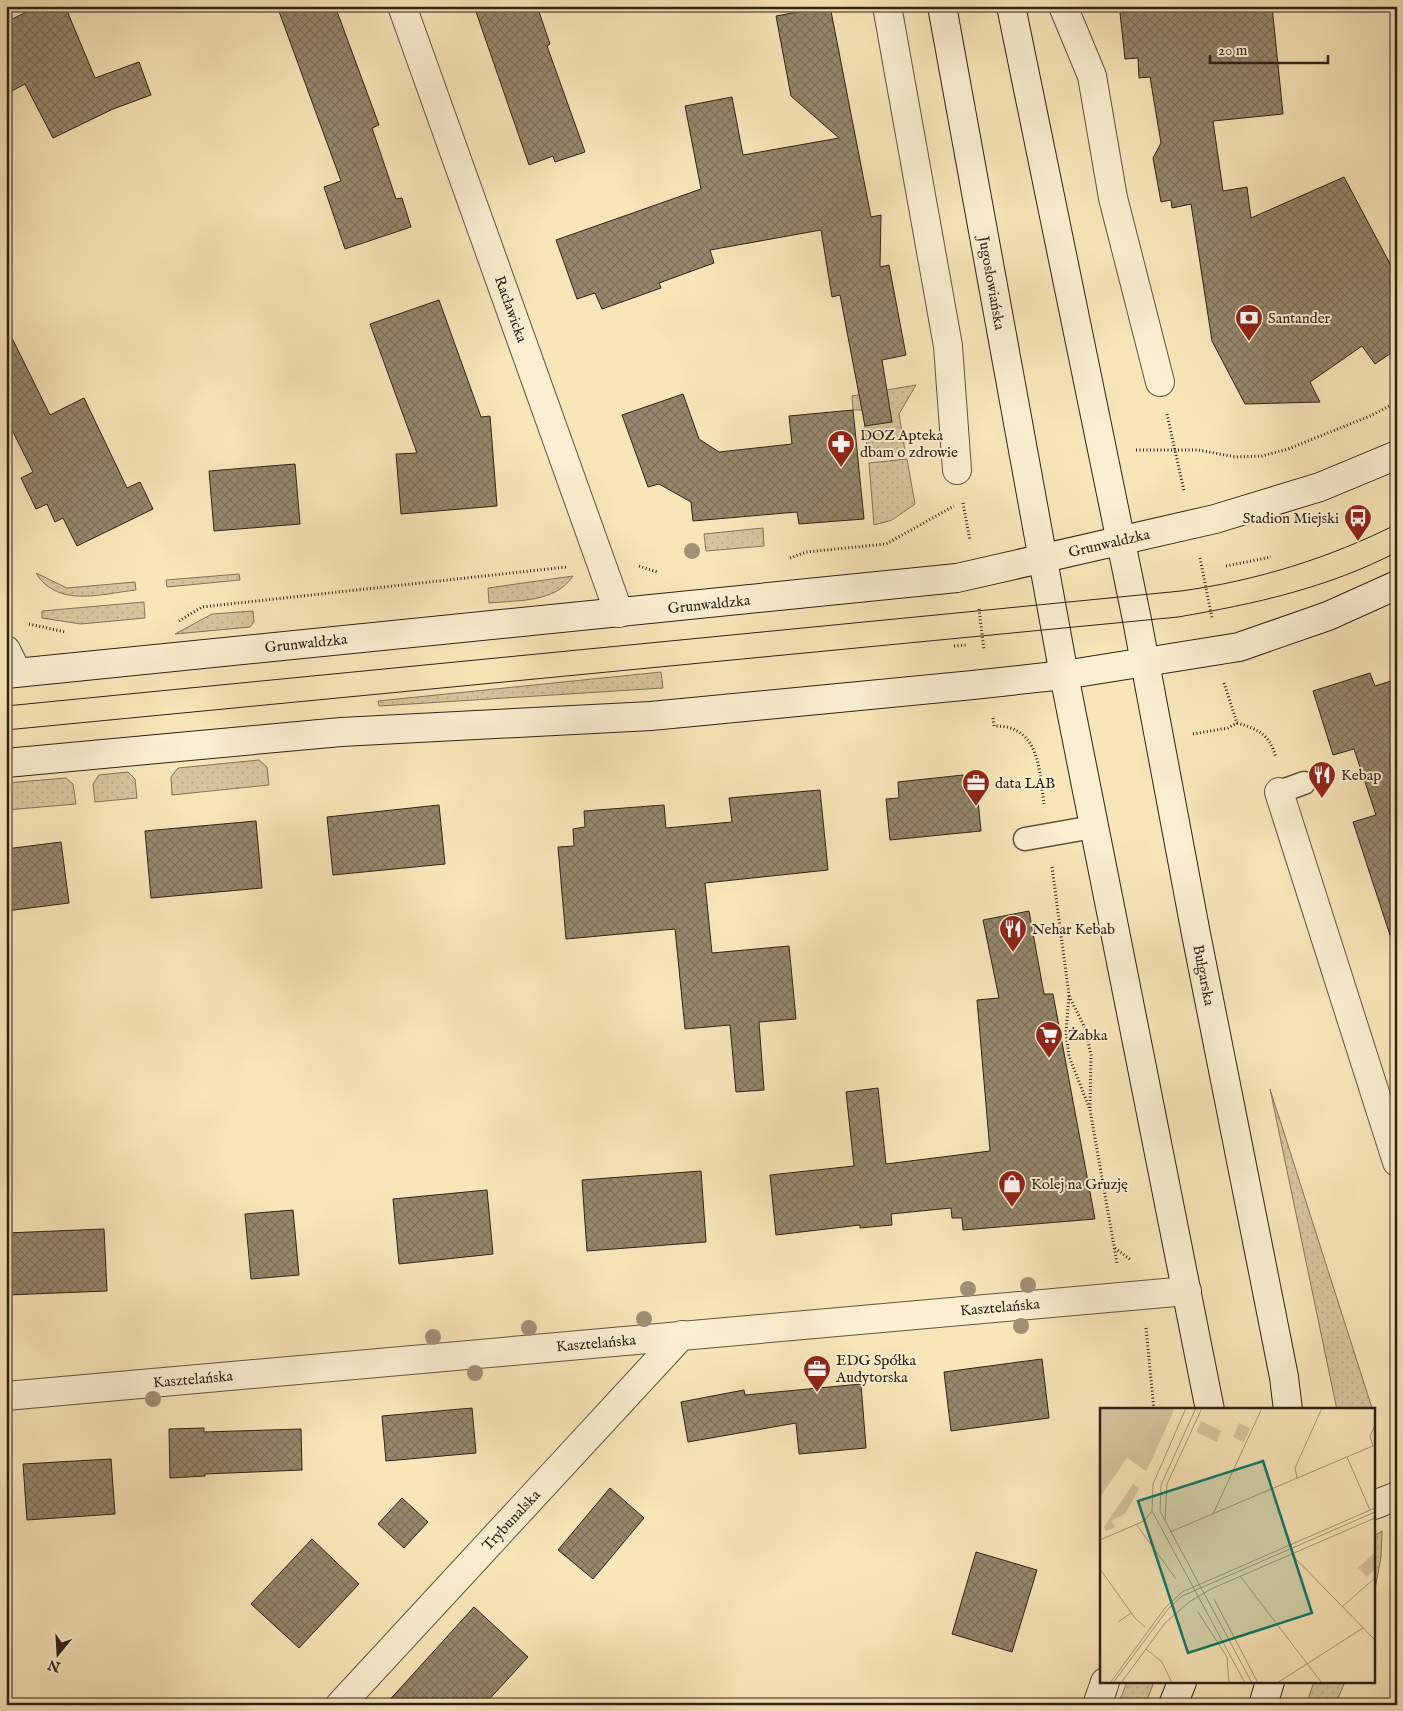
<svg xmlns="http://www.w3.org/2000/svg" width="1403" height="1711" font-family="'IM FELL English',serif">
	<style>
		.green { fill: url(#green-dots); stroke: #82745c }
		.building { fill: url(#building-cross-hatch); stroke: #2e231b }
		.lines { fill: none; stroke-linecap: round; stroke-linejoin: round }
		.lane-casing { stroke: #605442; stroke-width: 25 }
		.street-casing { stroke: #605442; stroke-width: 30 }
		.secondary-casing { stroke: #2e231b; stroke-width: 30 }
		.path { stroke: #2e231b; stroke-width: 3; stroke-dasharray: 1 2.5; stroke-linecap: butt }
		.lane { stroke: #faefd1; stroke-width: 22 }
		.street { stroke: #faefd1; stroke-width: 28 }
		.secondary { stroke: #faefd1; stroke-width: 28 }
		.tram { stroke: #2e231b; stroke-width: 1 }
		.tree { fill: #a09174 }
		.labels { text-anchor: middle; stroke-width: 4; stroke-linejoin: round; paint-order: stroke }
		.street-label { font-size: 15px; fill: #2e231b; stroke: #faefd1 }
		.poi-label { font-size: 15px; fill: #2e231b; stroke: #faefd1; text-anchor: start }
		.inset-road { fill: none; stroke: #a79879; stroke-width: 1 }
		.view { fill: #0f766e; fill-opacity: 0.15; stroke: #0f766e; stroke-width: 2.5 }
		.inset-edge { fill: none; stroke: #2e231b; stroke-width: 2.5 }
	</style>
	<defs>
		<pattern id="green-dots" width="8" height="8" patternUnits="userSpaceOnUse" patternTransform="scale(1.25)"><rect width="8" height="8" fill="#d6c59d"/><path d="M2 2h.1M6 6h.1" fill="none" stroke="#b8a987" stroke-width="1.8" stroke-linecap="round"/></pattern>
		<pattern id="building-cross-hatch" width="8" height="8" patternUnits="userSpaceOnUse" patternTransform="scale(1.25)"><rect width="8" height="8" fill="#97886d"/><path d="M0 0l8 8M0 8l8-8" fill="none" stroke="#7c6f59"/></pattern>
	</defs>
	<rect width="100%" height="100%" fill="#f8e6b8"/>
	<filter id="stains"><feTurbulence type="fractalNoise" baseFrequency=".004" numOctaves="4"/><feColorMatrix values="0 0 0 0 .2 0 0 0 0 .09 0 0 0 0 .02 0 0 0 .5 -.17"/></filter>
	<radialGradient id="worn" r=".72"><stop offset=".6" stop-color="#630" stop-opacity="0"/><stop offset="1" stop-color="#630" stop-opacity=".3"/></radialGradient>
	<!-- green -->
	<g class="green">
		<path d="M916,385L899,414L905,451L868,455L863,410H853L852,396Z"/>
		<path d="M907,459L915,504L892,520L874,525L869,463Z"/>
		<path d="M763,528L764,546L706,551L704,534Z"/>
		<path d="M36,573L67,588L135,582L136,590C101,594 57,608 36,573Z"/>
		<path d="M239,574L240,580L167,587L166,580Z"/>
		<path d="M573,576C555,603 519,600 489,603L488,588Z"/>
		<path d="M144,602L145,618L81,624L42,618V611Z"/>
		<path d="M253,611L254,622L250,627L175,634L212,614Z"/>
		<path d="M661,672L663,688L379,706L378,701Z"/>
		<path d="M259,760L267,767L269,785L172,795L171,777L178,768Z"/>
		<path d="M128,772L135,779L137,798L95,802L93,784L99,775Z"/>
		<path d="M66,778L73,784L76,804L6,810V783Z"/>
		<path d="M1270,1089L1372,1408L1373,1410H1337Z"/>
		<path d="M1382,1531L1381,1557L1374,1594V1536Z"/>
		<path d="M1127,1682H1154L1145,1705H1118Z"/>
		<path d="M1314,1682H1345L1335,1705H1306Z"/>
	</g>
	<!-- building -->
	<g class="building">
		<path d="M39,6H65L95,78L139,62L151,95L113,109L53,138L25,84L6,94V22Z"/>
		<path d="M277,6H335L379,125L372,128L396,199L402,198L411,227L345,249L324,187L341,181Z"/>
		<path d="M474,6H537L550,44L547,46L585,152L555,162L553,156L529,165Z"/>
		<path d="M830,6L871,217L881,215L880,267L889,265L906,355L882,360L892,422L865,426L840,295L832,297L821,230L710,250L714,263L659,283L661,288L602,309L595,293L577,299L556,240L701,189L685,106L732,97L743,155L839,138L791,96L776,16Z"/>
		<path d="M1132,6H1272L1283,114L1213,121L1223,191L1247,187L1251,218L1344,177L1397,277V349L1375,364L1362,346L1310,382L1320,402L1245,404L1212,341L1191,204L1172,208L1171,200L1161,202L1153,158L1161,143L1150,77L1139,78L1138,58L1125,59L1120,13L1133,11Z"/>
		<path d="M439,300L481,417L490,416L497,506L401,514L396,454L417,453L370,324Z"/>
		<path d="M6,326L50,415L84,398L127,488L140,482L153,509L77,546L63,518L55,522L47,504L36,509L21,478L33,472L6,418Z"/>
		<path d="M683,394L699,439L719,452L792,444L789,416L853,410L864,519L799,524L797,512L693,521L691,502L659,484L648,487L622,415Z"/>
		<path d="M295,464L300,524L214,531L209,471Z"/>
		<path d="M1370,673L1375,686L1397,679V934L1390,935L1353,822L1376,815L1354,749L1333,755L1313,691Z"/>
		<path d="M963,775L964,792L977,790L981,831L890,840L886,799L899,798L898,782Z"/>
		<path d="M820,790L828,870L705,883L712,953L789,946L796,1019L759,1022L764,1090L736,1092L730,1025L685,1029L675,929L566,939L558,847L574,846L573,829L585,827L584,811L664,805L666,828L732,822L729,798Z"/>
		<path d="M439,805L445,864L333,875L327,817Z"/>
		<path d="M256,821L262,888L151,898L145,831Z"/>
		<path d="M61,842L69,903L6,911V849Z"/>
		<path d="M1029,911L1044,994H1053L1095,1219L963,1230L962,1218H952L951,1208L891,1214L892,1225L860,1228V1225L776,1235L770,1175L854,1166L846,1092L878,1088L886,1164L990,1151L977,1000L999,998L983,920Z"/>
		<path d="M701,1171L706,1242L587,1251L582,1180Z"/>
		<path d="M487,1190L493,1254L399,1264L393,1199Z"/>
		<path d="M293,1210L299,1275L251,1279L245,1214Z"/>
		<path d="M104,1229L107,1291L6,1295V1233Z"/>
		<path d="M1042,1359L1049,1418L951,1431L944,1372Z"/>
		<path d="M861,1384L866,1448L799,1454L796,1423L688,1442L681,1402L744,1390L745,1395Z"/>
		<path d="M472,1408L476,1453L386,1461L382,1416Z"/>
		<path d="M204,1428V1432L301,1429L302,1470L205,1474V1476L170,1478L169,1429Z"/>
		<path d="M111,1459L115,1514L27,1520L23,1464Z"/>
		<path d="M610,1488L644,1518L593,1579L558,1550Z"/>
		<path d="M402,1498L428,1522L404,1548L378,1524Z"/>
		<path d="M312,1539L359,1584L299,1648L251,1604Z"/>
		<path d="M976,1552L1037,1570L1012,1652L952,1634Z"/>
		<path d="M474,1607L528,1657L484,1705H385Z"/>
	</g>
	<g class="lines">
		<defs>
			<g id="lane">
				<path d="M1279,792L1304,783"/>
				<path d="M1025,839L1093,827"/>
			</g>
			<g id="street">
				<path d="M402,6L619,613"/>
				<path d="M887,6L948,346L957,470"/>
				<path d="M1063,6L1092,76L1113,198L1160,382"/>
				<path d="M6,650L17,672"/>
				<path d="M1279,792L1397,1162"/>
				<path d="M6,1396L1187,1291"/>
				<path d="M1374,1505L1397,1496"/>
				<path d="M340,1705L682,1335"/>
				<path d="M1097,1705L1105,1682"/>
			</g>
			<g id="secondary">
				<path d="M942,6L1064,675L1210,1410"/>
				<path d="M1011,6L1137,620L1196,934L1284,1377L1288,1410"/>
				<path d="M6,674L957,578L1215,519L1320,487L1397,455"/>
				<path d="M6,763L341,732L651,716L973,685L1064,675L1239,647L1328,616L1397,585"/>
				<path d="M1173,1705L1182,1682"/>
				<path d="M1263,1705L1270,1682"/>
			</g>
		</defs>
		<!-- lane casing -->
		<use href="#lane" class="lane-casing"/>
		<!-- street casing -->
		<use href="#street" class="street-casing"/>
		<!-- secondary casing -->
		<use href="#secondary" class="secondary-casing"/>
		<!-- path -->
		<g class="path">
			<path d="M1167,414L1184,491"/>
			<path d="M1136,450H1198L1236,457L1262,456L1288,449L1370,416L1397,402"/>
			<path d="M963,503L970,541"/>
			<path d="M790,558L806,552L886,544L954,506"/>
			<path d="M1200,558L1212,618"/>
			<path d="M639,566L657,572"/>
			<path d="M1226,566L1271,557"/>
			<path d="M979,609L984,650"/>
			<path d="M179,621L202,607L566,567"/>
			<path d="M29,624L65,632"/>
			<path d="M954,646L967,645"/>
			<path d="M1224,683L1237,723C1259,729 1270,735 1276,758"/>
			<path d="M993,718L994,726C1040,725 1039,770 1044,804"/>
			<path d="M1193,734L1228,728L1237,723"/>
			<path d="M1052,867L1069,995L1066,1032L1069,1056L1090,1110L1117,1263"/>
			<path d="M1069,996L1085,1028L1091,1055L1090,1108"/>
			<path d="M1115,1248L1131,1260"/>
			<path d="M1146,1328L1154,1410"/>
		</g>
		<!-- lane -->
		<use href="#lane" class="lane"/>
		<!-- street -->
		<use href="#street" class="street"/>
		<!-- secondary -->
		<use href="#secondary" class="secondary"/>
		<!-- tram -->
		<g class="tram">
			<path d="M6,706L1181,591C1255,581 1330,558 1397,524"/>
			<path d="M6,730L1178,617C1254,604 1328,588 1397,552"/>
		</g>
	</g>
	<!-- trees -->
	<g class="tree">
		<circle cx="692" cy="551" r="8"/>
		<circle cx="1028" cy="1285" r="8"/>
		<circle cx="968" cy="1289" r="8"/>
		<circle cx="644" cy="1319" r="8"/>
		<circle cx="1021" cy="1326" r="8"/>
		<circle cx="529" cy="1328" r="8"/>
		<circle cx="433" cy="1337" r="8"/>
		<circle cx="475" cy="1373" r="8"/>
		<circle cx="153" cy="1399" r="8"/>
	</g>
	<!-- icons -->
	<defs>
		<symbol id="bank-pin" viewBox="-11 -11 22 30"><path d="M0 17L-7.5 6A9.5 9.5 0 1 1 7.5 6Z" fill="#8f2418" stroke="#faefd1"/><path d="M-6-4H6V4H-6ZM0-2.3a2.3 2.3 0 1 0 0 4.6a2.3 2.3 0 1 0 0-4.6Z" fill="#fff"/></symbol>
		<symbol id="pharmacy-pin" viewBox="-11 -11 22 30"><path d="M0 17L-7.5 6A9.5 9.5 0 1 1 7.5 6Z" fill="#8f2418" stroke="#faefd1"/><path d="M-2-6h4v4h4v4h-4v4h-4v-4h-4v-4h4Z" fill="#fff"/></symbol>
		<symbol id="bus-pin" viewBox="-11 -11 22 30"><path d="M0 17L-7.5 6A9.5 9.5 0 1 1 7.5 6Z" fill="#8f2418" stroke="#faefd1"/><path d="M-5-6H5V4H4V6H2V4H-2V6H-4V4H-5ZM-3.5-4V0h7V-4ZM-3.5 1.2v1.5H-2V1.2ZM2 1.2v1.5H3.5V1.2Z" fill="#fff"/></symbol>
		<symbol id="restaurant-pin" viewBox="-11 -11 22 30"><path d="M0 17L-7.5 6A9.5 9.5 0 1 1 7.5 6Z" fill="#8f2418" stroke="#faefd1"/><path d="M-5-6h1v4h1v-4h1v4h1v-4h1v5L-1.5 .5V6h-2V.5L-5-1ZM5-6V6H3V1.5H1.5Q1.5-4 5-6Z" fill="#fff"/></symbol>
		<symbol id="office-pin" viewBox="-11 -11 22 30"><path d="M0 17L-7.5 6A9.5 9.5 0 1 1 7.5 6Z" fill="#8f2418" stroke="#faefd1"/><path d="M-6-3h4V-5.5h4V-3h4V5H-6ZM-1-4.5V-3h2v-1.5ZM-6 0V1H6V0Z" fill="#fff"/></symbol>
		<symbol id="supermarket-pin" viewBox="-11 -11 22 30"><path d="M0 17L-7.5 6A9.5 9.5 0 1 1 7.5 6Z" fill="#8f2418" stroke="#faefd1"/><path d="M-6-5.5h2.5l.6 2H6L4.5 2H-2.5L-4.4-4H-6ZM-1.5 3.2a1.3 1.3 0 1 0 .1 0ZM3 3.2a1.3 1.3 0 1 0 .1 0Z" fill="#fff"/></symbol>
		<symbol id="shop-pin" viewBox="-11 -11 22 30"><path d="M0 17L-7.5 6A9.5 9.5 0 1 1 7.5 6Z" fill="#8f2418" stroke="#faefd1"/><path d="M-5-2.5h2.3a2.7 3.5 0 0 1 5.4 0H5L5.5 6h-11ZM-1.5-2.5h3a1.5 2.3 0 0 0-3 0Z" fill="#fff"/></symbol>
	</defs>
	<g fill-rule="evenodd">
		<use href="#bank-pin" x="1233" y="302" width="32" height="43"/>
		<use href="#pharmacy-pin" x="825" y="428" width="32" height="43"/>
		<use href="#bus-pin" x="1342" y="502" width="32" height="43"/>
		<use href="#restaurant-pin" x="1306" y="759" width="32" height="43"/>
		<use href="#office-pin" x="960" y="767" width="32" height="43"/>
		<use href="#restaurant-pin" x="997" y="913" width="32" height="43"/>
		<use href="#supermarket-pin" x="1033" y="1019" width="32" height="43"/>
		<use href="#shop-pin" x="996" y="1168" width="32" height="43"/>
		<use href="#office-pin" x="801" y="1353" width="32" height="43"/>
	</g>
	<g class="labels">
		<!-- street labels -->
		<g class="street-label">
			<text transform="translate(992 283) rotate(80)" y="5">Jugosłowiańska</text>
			<text transform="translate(511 309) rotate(70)" y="5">Racławicka</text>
			<text transform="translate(1109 543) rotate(-13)" y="5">Grunwaldzka</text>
			<text transform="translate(709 604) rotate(-6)" y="5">Grunwaldzka</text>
			<text transform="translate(306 643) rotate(-6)" y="5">Grunwaldzka</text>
			<text transform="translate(1204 975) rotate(79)" y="5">Bułgarska</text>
			<text transform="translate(1000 1307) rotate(-5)" y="5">Kasztelańska</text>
			<text transform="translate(596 1343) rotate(-5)" y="5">Kasztelańska</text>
			<text transform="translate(193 1379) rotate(-5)" y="5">Kasztelańska</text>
			<text transform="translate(511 1520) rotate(-47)" y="5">Trybunalska</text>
		</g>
		<!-- poi labels -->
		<g class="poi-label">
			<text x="1268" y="323">Santander</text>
			<text x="860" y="440">DOZ Apteka<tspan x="860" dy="17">dbam o zdrowie</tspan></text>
			<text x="1339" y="523" text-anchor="end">Stadion Miejski</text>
			<text x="1341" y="780">Kebap</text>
			<text x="995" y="788">data LAB</text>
			<text x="1032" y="934">Nehar Kebab</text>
			<text x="1068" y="1040">Żabka</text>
			<text x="1031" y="1189">Kolej na Gruzję</text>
			<text x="836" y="1365">EDG Spółka<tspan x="836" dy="17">Audytorska</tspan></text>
		</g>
	</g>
	<!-- overview -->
	<g transform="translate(1100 1408)">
		<rect width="275" height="275" fill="#f8e6b8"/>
		<path d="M62,0H73V4L53,49L36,37ZM139,15L150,20L144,34L133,29ZM33,76L39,80L26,105L11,113L15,119L6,123L4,119Z" fill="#d6c59d"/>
		<path d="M0,0H62L36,37L53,49L46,63L27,50L0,89ZM101,13L121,23L117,34L96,24ZM275,144V161L267,169L258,160Z" fill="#d6c59d"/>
		<path class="inset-road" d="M86,0L53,76L52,103L145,275M96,0L61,77L60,103L152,275M273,38L270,28L275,17M247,49L270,102M197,70L195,60L222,0M113,106L162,0M65,113L67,76L102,0M36,116L76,171M70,124L275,37M0,132L44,113L52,103M191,146L275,232M0,161L35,210L45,219M140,168L222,275M114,191L158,275M243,198L275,170M98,204L127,249L129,275M18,214L31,205M46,241L62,254L72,275M10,275L65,200L82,184L275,100M13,275L68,201L82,188L275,104M21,275L65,215L89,194L111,181L275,110M177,275L263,220"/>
		<path class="view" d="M163,53L212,205L88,245L38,93Z"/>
		<rect width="275" height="275" class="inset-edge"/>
	</g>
	<!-- margin -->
	<rect width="1403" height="1711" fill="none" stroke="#f8e6b8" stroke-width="25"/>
	<rect x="8" y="8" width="1388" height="1696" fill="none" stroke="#2e231b" stroke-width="2.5"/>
	<rect x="12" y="12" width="1378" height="1686" fill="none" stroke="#2e231b"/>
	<!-- north arrow -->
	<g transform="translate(58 1654) rotate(198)" stroke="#faefd1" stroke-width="4" paint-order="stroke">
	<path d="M0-4L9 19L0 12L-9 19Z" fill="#2e231b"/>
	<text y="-8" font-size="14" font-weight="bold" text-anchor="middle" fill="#2e231b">N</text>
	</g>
	<!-- scale -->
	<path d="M1210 55v8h118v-8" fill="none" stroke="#2e231b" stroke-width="2.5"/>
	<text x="1218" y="55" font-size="15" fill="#2e231b" stroke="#faefd1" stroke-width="4" paint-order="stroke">20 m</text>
	<rect width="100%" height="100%" filter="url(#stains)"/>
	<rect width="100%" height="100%" fill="url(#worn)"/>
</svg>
